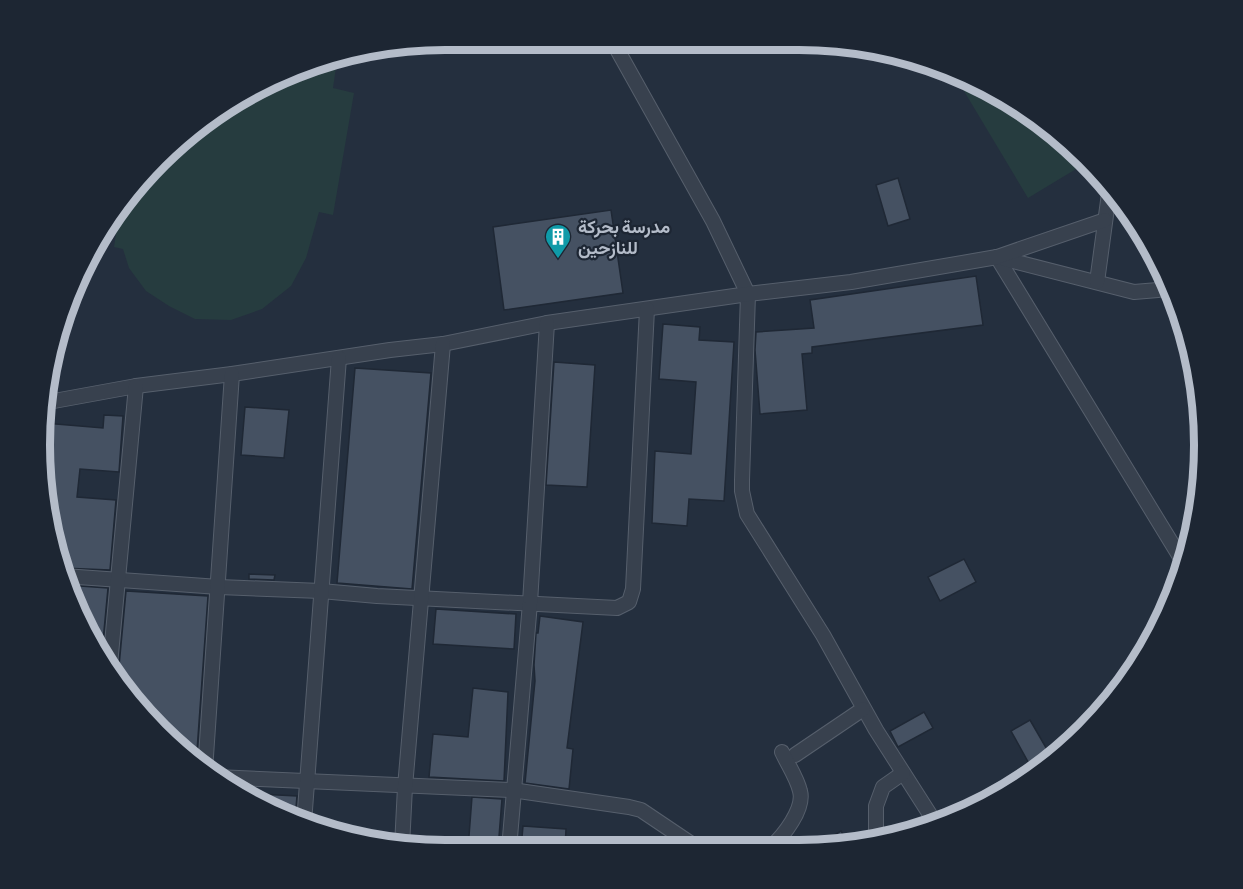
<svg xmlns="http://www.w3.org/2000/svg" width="1243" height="889" font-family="'Alegreya Sans',Vazirmatn,sans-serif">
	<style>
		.green { fill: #263c3f }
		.building { fill: #455162; stroke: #1f2835; stroke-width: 1.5 }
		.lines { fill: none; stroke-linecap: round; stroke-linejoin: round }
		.street-casing { stroke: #565f6c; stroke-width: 16 }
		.street { stroke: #38414e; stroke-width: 14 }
		.labels { text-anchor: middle; stroke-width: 4.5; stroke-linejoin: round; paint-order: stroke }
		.poi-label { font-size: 18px; font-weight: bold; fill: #b4bcc9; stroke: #1d2633; text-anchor: start }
		.rim { fill: none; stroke: #b4bcc9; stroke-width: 8 }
	</style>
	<rect width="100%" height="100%" fill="#242f3e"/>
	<!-- green -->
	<g class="green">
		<path d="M338,54L333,88L354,93L333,215L319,212L306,258L291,286L262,309L231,320L195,319L169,306L146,291L129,268L123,249L114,247L120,207L140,177L219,107Z"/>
		<path d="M955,76L1002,94L1086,163L1028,198Z"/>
	</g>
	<!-- building -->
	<g class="building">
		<path d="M898,178L910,219L888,226L876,185Z"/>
		<path d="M611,210L623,293L504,310L493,227Z"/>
		<path d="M976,276L983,325L812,347V353L802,354L807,410L760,414L755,350L756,332L814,328L810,300Z"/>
		<path d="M663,324L700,327L699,340L734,342L724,501L689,499L687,526L652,523L655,451L691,454L696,382L659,379Z"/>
		<path d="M554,362L595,365L587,487L546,485Z"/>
		<path d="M355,368L431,373L412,589L337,583Z"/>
		<path d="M47,375H57L56,391L43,394Z"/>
		<path d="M245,407L289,410L284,458L241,455Z"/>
		<path d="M104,415L123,416L119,472L80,469L77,497L116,500L110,570L61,568L42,497L44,423L103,428Z"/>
		<path d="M964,559L976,582L940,601L928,577Z"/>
		<path d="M249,574L275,575L274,580L249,579Z"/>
		<path d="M66,585L108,588L102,652L70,600Z"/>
		<path d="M126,591L208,596L196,765L139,712L115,672L119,666Z"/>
		<path d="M436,609L516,614L514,649L433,644Z"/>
		<path d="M540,616L583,622L567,748L573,749L569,789L525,783L535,681L534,665L536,633H538Z"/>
		<path d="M473,688L508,692L504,781L429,777L433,734L468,737Z"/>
		<path d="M924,712L933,728L898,747L890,731Z"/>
		<path d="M1030,720L1052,758L1032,769L1011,731Z"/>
		<path d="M241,793L297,796L295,819L265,808Z"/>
		<path d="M472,797L502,799L498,849H468Z"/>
		<path d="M523,826L566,829L565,848L521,849Z"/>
		<path d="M841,831L850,846L814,847Z"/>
	</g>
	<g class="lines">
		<defs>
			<g id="street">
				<path d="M613,42L713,221L748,294L742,480V491L747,514L823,635L876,730L936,824"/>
				<path d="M997,257L1185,565"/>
				<path d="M997,257L1134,292L1158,290L1170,287"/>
				<path d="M1097,282L1110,186"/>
				<path d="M43,403L136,386L232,374L390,350L443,344L547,323L748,294L851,282L997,257L1105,220"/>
				<path d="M64,576L219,587L321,591L377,596L617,608L629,602L633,589L647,309"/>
				<path d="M110,665L136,386"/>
				<path d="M795,755L863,709"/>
				<path d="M205,771L232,374"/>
				<path d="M216,777L512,790L629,807L641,810L696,847"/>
				<path d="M304,823L339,358"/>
				<path d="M876,840V806L883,787L903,773"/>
				<path d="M402,846L405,787L443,344"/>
				<path d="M771,847C783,836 805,809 800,791C797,778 788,765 782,752"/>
				<path d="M509,849L530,603L547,323"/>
			</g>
		</defs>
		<!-- street casing -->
		<use href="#street" class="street-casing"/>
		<!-- street -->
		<use href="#street" class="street"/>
	</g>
	<!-- icons -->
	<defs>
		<symbol id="building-pin" viewBox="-11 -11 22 30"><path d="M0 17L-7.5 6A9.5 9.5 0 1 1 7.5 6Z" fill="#0f9aa8" stroke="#1d2633"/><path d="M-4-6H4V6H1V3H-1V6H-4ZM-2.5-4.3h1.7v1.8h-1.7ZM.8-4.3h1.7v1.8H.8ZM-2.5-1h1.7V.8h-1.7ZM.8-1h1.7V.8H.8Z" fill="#fff"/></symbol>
	</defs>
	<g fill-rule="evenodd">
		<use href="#building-pin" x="543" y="222" width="30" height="40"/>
	</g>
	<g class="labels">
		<!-- poi labels -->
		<g class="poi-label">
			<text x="578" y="233">مدرسة بحركة<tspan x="578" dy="21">للنازحين</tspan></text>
		</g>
	</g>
	<!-- crop -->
	<path d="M0 0H1243V889H0ZM445 50H799A395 395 0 0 1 1194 445V445A395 395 0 0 1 799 840H445A395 395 0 0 1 50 445V445A395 395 0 0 1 445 50Z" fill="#1d2633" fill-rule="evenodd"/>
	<path class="rim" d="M445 50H799A395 395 0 0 1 1194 445V445A395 395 0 0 1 799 840H445A395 395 0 0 1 50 445V445A395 395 0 0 1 445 50Z"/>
</svg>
